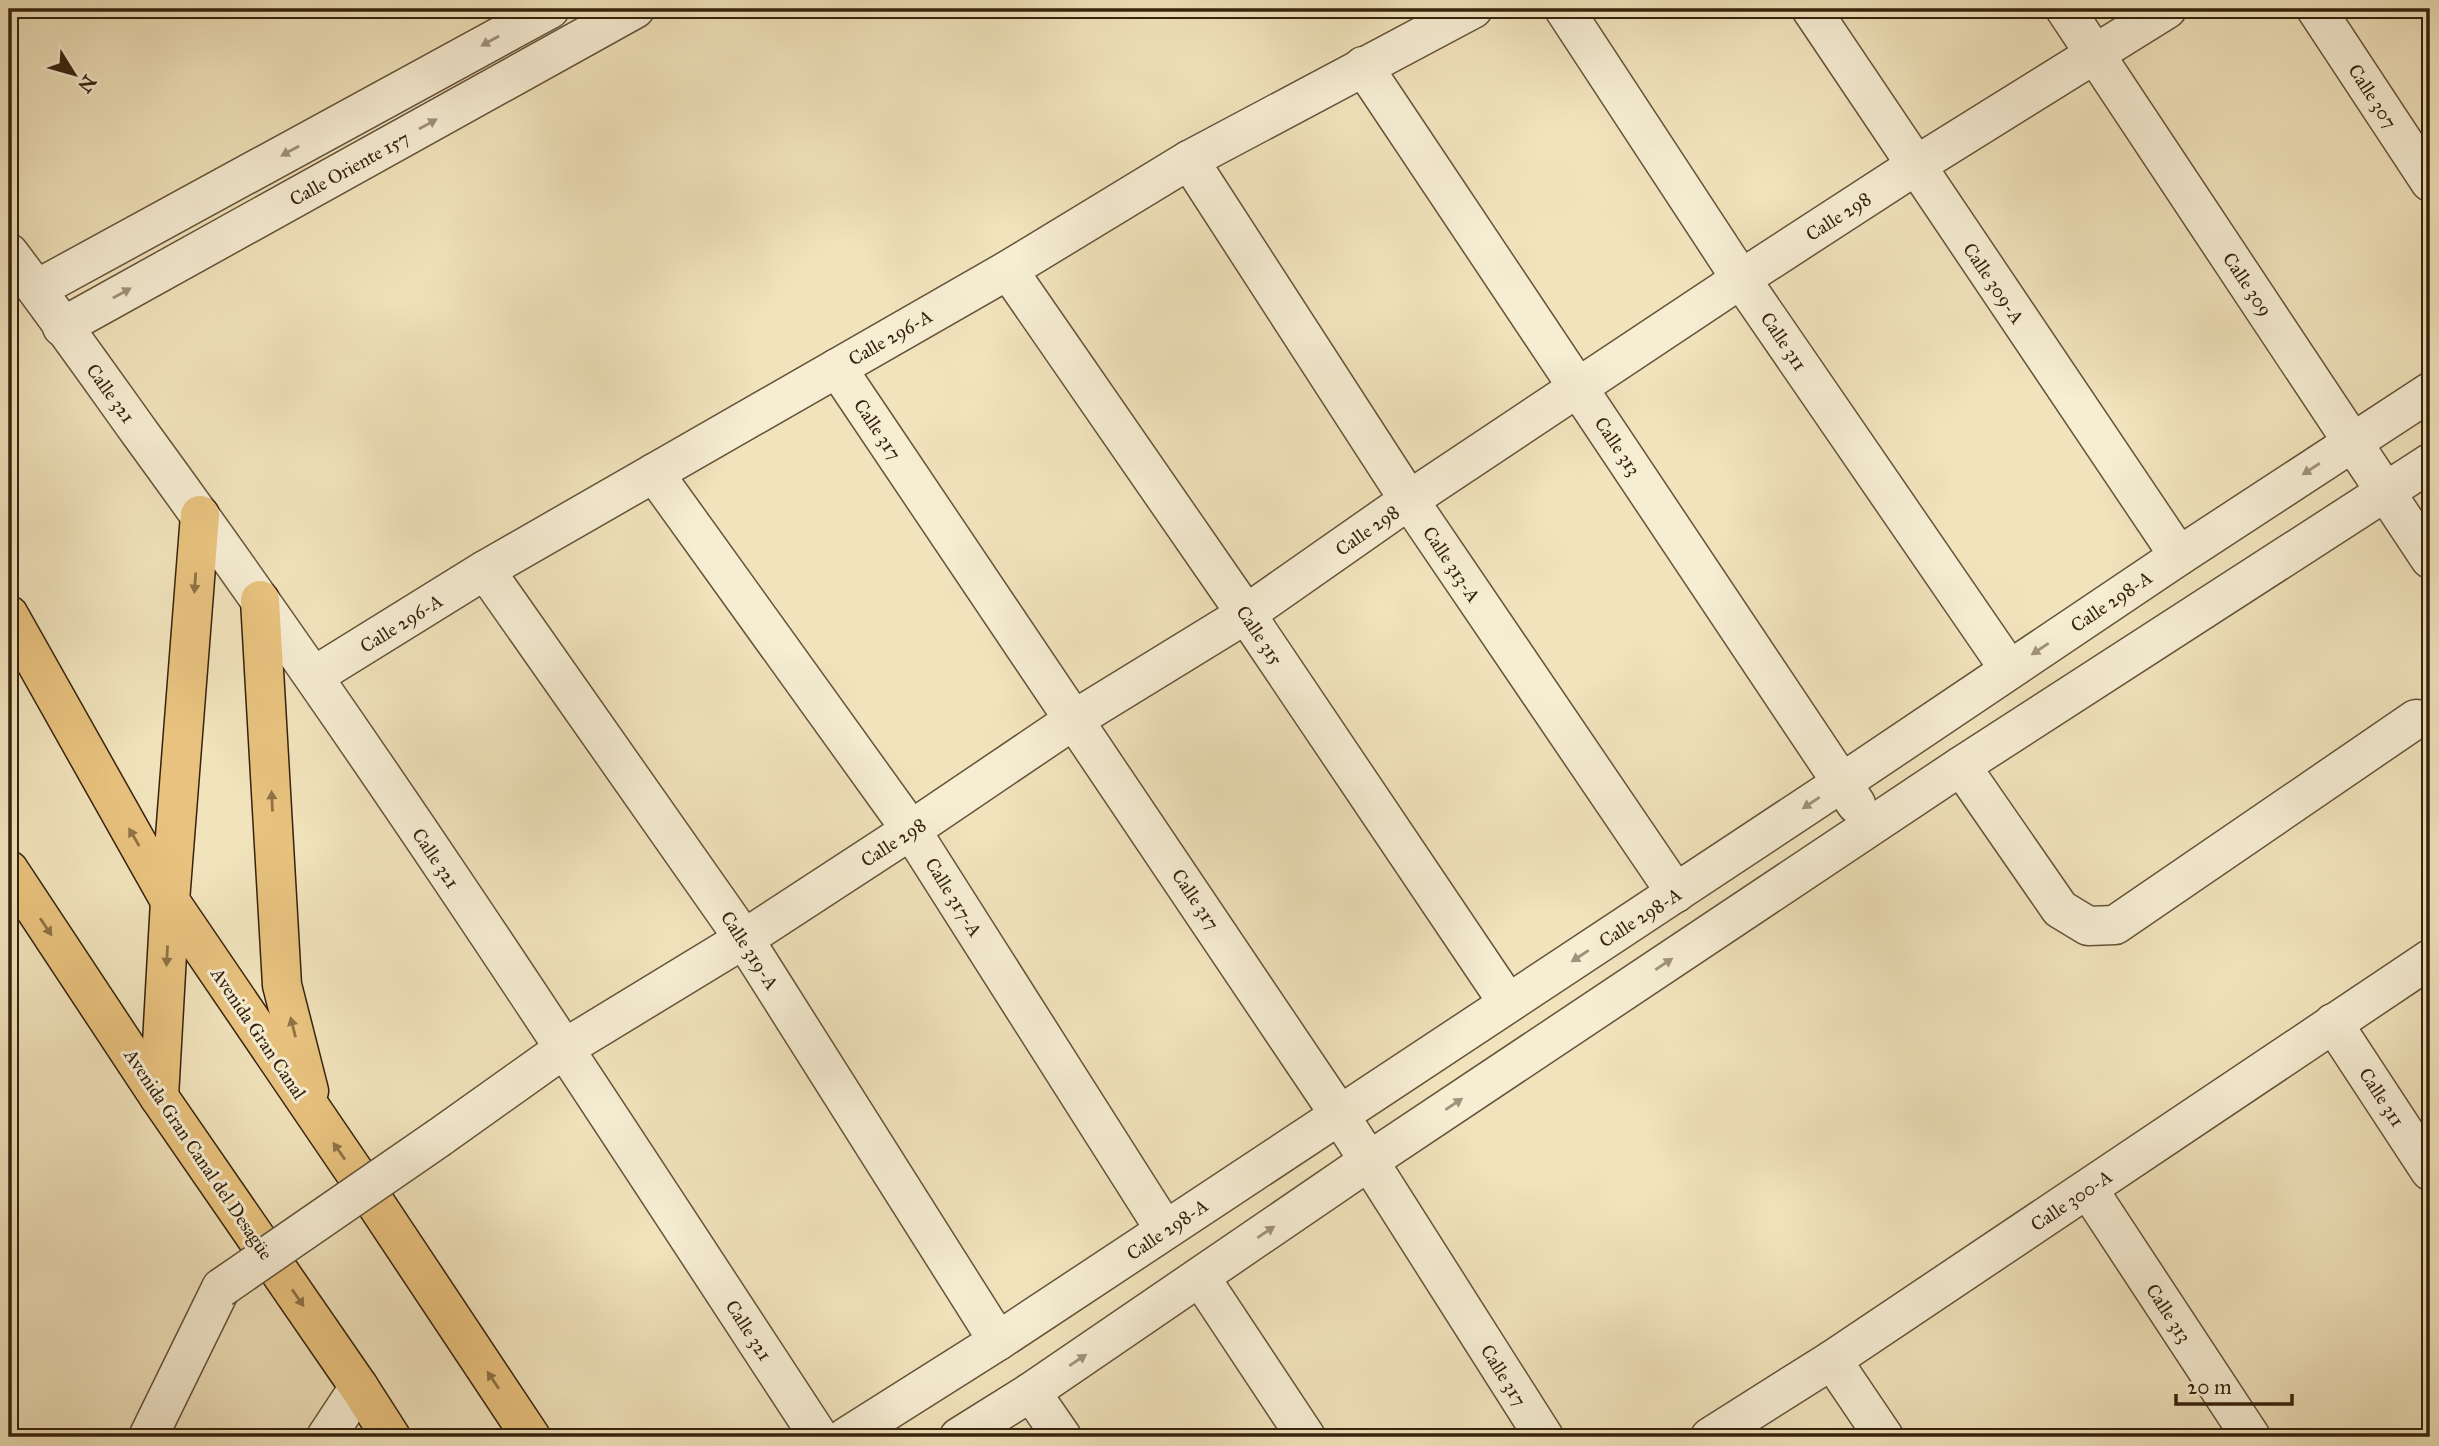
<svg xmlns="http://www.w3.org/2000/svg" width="2439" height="1446" font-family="'IM FELL Great Primer',serif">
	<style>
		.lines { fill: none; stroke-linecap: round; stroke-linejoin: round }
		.minor-casing { stroke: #655339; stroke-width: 41 }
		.major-casing { stroke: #36230d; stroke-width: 41 }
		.minor { stroke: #f6edd3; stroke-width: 38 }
		.major { stroke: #e8c27e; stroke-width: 38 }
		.minor-bridge-casing { stroke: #655339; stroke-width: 41; stroke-linecap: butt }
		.minor-bridge { stroke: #f6edd3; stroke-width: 38 }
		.oneway { fill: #a0927a }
		.oneway2 { fill: #8f7246 }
		.labels { text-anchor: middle; stroke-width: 6; stroke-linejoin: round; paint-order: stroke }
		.street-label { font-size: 19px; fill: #36230d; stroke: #f6edd3 }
	</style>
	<rect width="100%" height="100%" fill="#f1e3bc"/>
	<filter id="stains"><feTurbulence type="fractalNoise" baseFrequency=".00286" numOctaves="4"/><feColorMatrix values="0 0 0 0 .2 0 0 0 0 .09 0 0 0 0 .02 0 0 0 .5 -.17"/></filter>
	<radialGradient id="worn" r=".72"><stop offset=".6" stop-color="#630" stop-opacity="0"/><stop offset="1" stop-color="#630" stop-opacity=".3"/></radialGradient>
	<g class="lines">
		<defs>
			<g id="minor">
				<path d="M1564,9L1741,279L2009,669"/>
				<path d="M1811,9L2179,556"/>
				<path d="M2065,9L2430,559"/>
				<path d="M2316,9L2430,182"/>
				<path d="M1363,66L1856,804"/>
				<path d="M1189,160L1409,500L1676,893"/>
				<path d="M9,253C54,312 97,373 140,433C379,760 598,1099 819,1437"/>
				<path d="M1008,270L1246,614L1508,1003"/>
				<path d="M37,289L550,9"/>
				<path d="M62,327L635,9"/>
				<path d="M837,368L1339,1114L1544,1437"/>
				<path d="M654,473L911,830L1165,1230"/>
				<path d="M485,570L744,939L998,1341"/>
				<path d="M314,676L485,570L1008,270L1189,160L1473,9"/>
				<path d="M1961,766L2060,909L2088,926L2115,925L2416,719"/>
				<path d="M2333,1023L2430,1171"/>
				<path d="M440,1137L565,1048L744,939L911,830L1075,719L1246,614L1409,500L1741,279L1915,166L2167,9"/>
				<path d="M2088,1189L2251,1437"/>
				<path d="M1200,1277L1306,1437"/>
				<path d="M1832,1360L1884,1437"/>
				<path d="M1031,1392L1062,1437"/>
				<path d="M148,1437L221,1288"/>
				<path d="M326,1437L359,1387"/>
				<path d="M846,1437L998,1341L1843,782L2179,556L2430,392"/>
				<path d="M959,1437L1031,1392L1369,1161L1961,766L2430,463"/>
				<path d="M1710,1437L1832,1360L2430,959"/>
			</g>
			<g id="major">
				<path d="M260,600L282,985L309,1091"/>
				<path d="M9,615L170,901L364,1186L531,1437"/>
				<path d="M9,870L159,1097L359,1387L391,1437"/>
				<path d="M159,1097L170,901L200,515"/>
			</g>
		</defs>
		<!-- minor casing -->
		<use href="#minor" class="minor-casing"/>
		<!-- major casing -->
		<use href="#major" class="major-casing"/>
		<!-- minor -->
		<use href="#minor" class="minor"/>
		<!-- major -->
		<use href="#major" class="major"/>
		<defs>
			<path id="minor-bridge" d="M221,1288L440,1137"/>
		</defs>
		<!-- minor-bridge casing -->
		<use href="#minor-bridge" class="minor-bridge-casing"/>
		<!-- minor-bridge -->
		<use href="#minor-bridge" class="minor-bridge"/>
	</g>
	<!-- one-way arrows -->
	<defs><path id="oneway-solid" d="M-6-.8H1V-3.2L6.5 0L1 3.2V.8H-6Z" transform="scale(1.75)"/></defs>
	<g class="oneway">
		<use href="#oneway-solid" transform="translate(490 41) rotate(151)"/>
		<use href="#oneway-solid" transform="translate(428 124) rotate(-29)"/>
		<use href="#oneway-solid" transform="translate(290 151) rotate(151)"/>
		<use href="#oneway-solid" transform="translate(122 293) rotate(-29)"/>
		<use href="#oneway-solid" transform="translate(2311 469) rotate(147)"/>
		<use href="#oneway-solid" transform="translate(2040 649) rotate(146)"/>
		<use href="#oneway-solid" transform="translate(1811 803) rotate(146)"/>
		<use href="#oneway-solid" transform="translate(1580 956) rotate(147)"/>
		<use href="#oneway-solid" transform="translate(1664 964) rotate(-34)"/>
		<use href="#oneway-solid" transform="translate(1454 1104) rotate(-34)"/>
		<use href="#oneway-solid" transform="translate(1266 1232) rotate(-34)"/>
		<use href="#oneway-solid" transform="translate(1078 1360) rotate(-34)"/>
	</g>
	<g class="oneway2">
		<use href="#oneway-solid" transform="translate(195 583) rotate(94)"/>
		<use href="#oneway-solid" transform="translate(272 801) rotate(-93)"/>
		<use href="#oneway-solid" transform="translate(134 837) rotate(-120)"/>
		<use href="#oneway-solid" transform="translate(46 927) rotate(56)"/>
		<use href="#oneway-solid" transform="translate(167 956) rotate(93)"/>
		<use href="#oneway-solid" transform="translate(293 1027) rotate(-104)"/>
		<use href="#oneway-solid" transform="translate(339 1151) rotate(-125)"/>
		<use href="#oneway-solid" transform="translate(298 1298) rotate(55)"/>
		<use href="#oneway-solid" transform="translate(493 1380) rotate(-124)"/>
	</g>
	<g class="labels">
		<!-- street labels -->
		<g class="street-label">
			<text transform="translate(2373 96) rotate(57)" y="7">Calle 307</text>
			<text transform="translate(349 168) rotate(-29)" y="7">Calle Oriente 157</text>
			<text transform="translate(1838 216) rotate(-33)" y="7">Calle 298</text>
			<text transform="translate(1994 283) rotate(56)" y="7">Calle 309-A</text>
			<text transform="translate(2248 284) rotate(56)" y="7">Calle 309</text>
			<text transform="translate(890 337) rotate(-30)" y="7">Calle 296-A</text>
			<text transform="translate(1784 341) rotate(56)" y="7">Calle 311</text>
			<text transform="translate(111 393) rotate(54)" y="7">Calle 321</text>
			<text transform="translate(878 429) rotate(56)" y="7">Calle 317</text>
			<text transform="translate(1618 446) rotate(56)" y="7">Calle 313</text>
			<text transform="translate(1367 530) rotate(-35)" y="7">Calle 298</text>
			<text transform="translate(1452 564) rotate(56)" y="7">Calle 313-A</text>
			<text transform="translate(2111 601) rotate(-34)" y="7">Calle 298-A</text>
			<text transform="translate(401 623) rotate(-32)" y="7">Calle 296-A</text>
			<text transform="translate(1260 635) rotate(56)" y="7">Calle 315</text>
			<text transform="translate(893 842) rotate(-33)" y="7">Calle 298</text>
			<text transform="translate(436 858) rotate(56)" y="7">Calle 321</text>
			<text transform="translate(954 897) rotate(58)" y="7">Calle 317-A</text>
			<text transform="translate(1196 899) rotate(56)" y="7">Calle 317</text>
			<text transform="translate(1640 917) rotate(-33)" y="7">Calle 298-A</text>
			<text transform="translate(750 950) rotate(57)" y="7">Calle 319-A</text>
			<text transform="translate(259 1033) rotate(56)" y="7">Avenida Gran Canal</text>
			<text transform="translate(2382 1097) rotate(57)" y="7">Calle 311</text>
			<text transform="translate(199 1154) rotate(56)" y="7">Avenida Gran Canal del Desagüe</text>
			<text transform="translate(2071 1200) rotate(-34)" y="7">Calle 300-A</text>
			<text transform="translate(1167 1229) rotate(-34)" y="7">Calle 298-A</text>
			<text transform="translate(2169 1313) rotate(57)" y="7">Calle 313</text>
			<text transform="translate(749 1330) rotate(57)" y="7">Calle 321</text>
			<text transform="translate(1504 1375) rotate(58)" y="7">Calle 317</text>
		</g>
	</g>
	<!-- margin -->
	<rect width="2439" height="1446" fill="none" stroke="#f1e3bc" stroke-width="35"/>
	<rect x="10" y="10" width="2418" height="1425" fill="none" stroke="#36230d" stroke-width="3.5"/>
	<rect x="18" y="18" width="2404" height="1411" fill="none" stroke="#36230d" stroke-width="2"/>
	<!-- north arrow -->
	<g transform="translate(74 74) rotate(127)" stroke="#f6edd3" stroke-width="5" paint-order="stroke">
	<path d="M0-5L12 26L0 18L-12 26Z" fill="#36230d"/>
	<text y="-10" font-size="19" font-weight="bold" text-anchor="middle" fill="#36230d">N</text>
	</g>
	<!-- scale -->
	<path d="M2176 1394v10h116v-10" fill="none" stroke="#36230d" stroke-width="3.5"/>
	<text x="2187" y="1394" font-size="21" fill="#36230d" stroke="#f6edd3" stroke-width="5" paint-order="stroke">20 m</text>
	<rect width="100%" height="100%" filter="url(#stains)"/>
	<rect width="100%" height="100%" fill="url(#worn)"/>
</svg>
